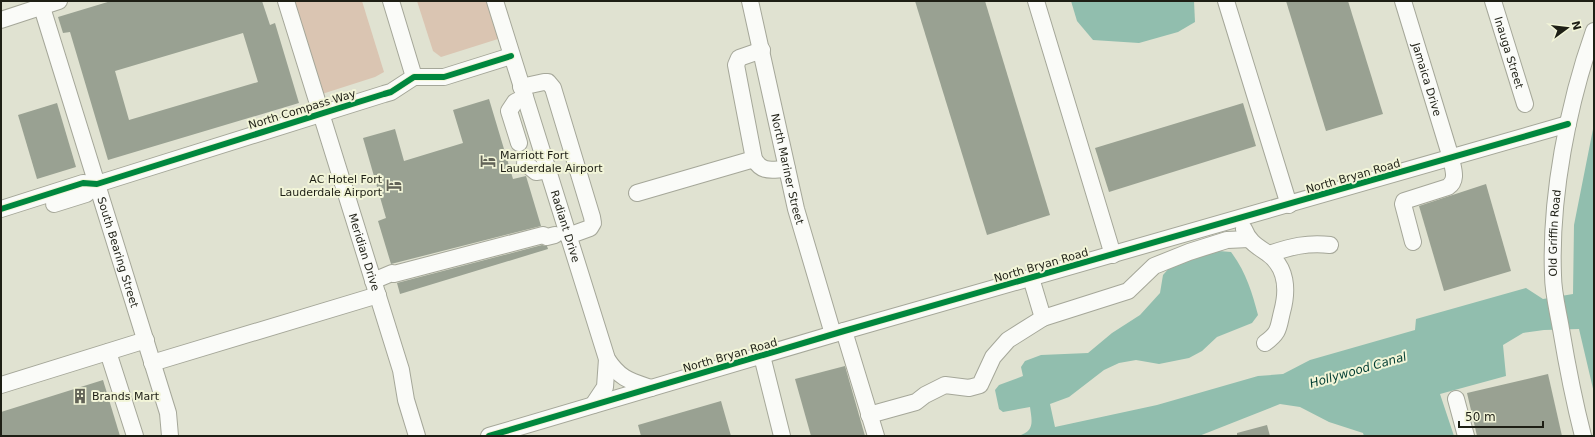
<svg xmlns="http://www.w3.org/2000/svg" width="1595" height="437" font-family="'DejaVu Sans',sans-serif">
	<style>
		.green { fill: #dac5b2 }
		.water { fill: #91beae }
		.building { fill: #99a192; fill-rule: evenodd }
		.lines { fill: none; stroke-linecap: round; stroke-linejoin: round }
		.minor-casing { stroke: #a5a799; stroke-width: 18 }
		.minor { stroke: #fafbf8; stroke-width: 16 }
		.cycleway-casing { stroke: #f2f5d8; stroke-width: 8 }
		.cycleway { stroke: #00873e; stroke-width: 6 }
		.labels { text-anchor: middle; stroke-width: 4; stroke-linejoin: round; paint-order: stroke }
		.street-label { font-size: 11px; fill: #1e1f15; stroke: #f2f5d8 }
		.poi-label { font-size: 11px; fill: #1e1f15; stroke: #f2f5d8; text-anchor: start }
		.water-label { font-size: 12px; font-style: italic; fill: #003d32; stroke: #f2f5d8 }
	</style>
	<rect width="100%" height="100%" fill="#e0e2d1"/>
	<!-- green -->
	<g class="green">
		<path d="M293,1H362L384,72L375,77L322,94Z"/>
		<path d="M417,1H487L498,39L441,57L433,51Z"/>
	</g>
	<!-- water -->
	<g class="water">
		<path d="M1071,1H1194L1195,22L1178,32L1139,43L1093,40L1077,21Z"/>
		<path d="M1594,124V393L1579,329L1544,330L1523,333L1503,345L1506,376L1440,394L1454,436H1364L1363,433L1329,422L1300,407L1280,404L1199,436H1018C1035,431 1032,422 1030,407L1003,412L999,409L995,390L999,385L1023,376L1021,367L1025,361L1041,355L1088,353L1112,333L1140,315L1160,293L1163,275L1170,267L1219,251L1231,252C1246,272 1252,292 1258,315L1252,323L1217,337L1202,351L1189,358L1159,364L1136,360L1119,363L1104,370L1069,397L1050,404L1055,427L1157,405L1258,376L1283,374L1310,360L1415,330L1416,319L1526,288L1543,299L1573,294L1574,225Z"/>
	</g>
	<!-- building -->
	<g class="building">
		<path d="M111,1H262L270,25L275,23L299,103L108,160L70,32L63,33L58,17ZM243,33L258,82L129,120L115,71Z"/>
		<path d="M915,1H985L1050,215L987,235Z"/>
		<path d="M1286,1H1348L1383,114L1326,131Z"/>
		<path d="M489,99L513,179L526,176L541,226L391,264L378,221L386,218L363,138L395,129L404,161L463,143L453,110Z"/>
		<path d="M57,103L76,167L37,179L18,115Z"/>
		<path d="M1243,103L1256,146L1109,192L1095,148Z"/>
		<path d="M1486,184L1511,271L1444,291L1419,206Z"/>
		<path d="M542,245L547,246L548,249L400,294L397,283Z"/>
		<path d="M845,366L865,436H811L795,379Z"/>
		<path d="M1548,374L1562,436H1477L1467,393Z"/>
		<path d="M103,380L120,436H1V412Z"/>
		<path d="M721,401L731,436H641L638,425Z"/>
		<path d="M1267,425L1270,436H1237V433Z"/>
	</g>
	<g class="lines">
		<defs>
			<g id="minor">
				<path id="s1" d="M40,1L168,413L170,436"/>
				<path id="s2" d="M286,1L401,370L406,400L417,436"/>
				<path d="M391,1L414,77"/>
				<path id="s3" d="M495,1L607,359C620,379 630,381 651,388"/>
				<path id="s4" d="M750,1L796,209L833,334"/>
				<path d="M1036,1L1113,255"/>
				<path d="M1226,1L1289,205"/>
				<path id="s5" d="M1403,1L1451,158C1453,169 1458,180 1448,187L1404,201L1403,204L1413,242"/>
				<path id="s6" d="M1493,1L1525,104"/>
				<path d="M1,20L59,1"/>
				<path d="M762,50L739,58L736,65L754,159C763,174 772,169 787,169"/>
				<path d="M521,87L544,82H548L553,88L592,217L593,223L590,228L568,236"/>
				<path d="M519,143L509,111L515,102L525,97"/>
				<path d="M525,163L536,172L548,170"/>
				<path d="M637,193L754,159"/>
				<path d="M54,204L86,194L97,184"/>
				<path d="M1,209L83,183L97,184L384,94L391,92L414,77H444L511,56"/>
				<path d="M1244,229C1249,242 1257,246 1267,253C1287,267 1288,290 1282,312C1278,328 1280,332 1265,343"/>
				<path d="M1269,254C1290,247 1308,242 1330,245"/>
				<path d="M1031,278L1043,318L1128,291L1154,266L1189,252L1227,240L1249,239"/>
				<path d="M373,281L392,273L394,274L543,235L547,237L555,235"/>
				<path d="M844,331L876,436"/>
				<path d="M108,352L135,436"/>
				<path d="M762,356L782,436"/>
				<path d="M152,363L378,295"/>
				<path d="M1,385L146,340"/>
				<path d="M1456,399L1466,436"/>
				<path d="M593,405L605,387L607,359"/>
				<path d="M869,415L916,402L925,395L945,385L969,388L980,385L993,357L1008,340L1043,318"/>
				<path d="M489,436L844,331L1568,124"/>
				<path id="s7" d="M1583,436C1574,401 1567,365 1561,329C1558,311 1553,293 1553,275C1550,197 1568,104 1594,31"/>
			</g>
		</defs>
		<!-- minor casing -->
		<use href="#minor" class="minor-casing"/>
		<!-- minor -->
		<use href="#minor" class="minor"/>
		<defs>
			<g id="cycleway">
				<path d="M1,209L83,183L97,184L384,94L391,92L414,77H444L511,56"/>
				<path d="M489,436L844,331L1568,124"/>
			</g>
		</defs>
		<!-- cycleway casing -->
		<use href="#cycleway" class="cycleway-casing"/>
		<!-- cycleway -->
		<use href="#cycleway" class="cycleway"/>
	</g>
	<!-- icons -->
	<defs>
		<symbol id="hotel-bare" viewBox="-9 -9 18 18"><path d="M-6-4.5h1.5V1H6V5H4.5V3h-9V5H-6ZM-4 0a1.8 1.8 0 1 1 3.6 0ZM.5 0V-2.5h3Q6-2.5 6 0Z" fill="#626357" stroke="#f2f5d8" stroke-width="2.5" paint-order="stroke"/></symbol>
		<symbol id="building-bare" viewBox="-9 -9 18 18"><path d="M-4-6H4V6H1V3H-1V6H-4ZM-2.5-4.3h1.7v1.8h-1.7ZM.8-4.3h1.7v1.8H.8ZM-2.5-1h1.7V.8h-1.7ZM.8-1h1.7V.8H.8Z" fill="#626357" stroke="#f2f5d8" stroke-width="2.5" paint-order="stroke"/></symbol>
	</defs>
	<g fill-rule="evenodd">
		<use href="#hotel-bare" x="477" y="150" width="22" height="22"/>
		<use href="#hotel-bare" x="383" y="174" width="22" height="22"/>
		<use href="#building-bare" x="69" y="385" width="22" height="22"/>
	</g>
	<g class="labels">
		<!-- street labels -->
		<g class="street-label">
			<text dy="4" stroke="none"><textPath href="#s6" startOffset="54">Inauga Street</textPath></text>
			<text dy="4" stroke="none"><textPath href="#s5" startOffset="82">Jamaica Drive</textPath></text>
			<text transform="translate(302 109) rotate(-17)" y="4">North Compass Way</text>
			<text dy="4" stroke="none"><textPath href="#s4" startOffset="172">North Mariner Street</textPath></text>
			<text transform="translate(1353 176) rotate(-16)" y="4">North Bryan Road</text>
			<text dy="4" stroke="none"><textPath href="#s3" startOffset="236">Radiant Drive</textPath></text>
			<text dy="4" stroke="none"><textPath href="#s7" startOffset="206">Old Griffin Road</textPath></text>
			<text dy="4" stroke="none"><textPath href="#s1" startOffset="263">South Bearing Street</textPath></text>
			<text dy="4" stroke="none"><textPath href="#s2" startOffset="263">Meridian Drive</textPath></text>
			<text transform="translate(1041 265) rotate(-16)" y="4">North Bryan Road</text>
			<text transform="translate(730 355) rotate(-16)" y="4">North Bryan Road</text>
		</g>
		<!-- poi labels -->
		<g class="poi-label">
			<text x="500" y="159">Marriott Fort<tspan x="500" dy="13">Lauderdale Airport</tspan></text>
			<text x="382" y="183" text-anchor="end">AC Hotel Fort<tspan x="382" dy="13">Lauderdale Airport</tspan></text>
			<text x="92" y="400">Brands Mart</text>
		</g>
		<!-- water labels -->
		<g class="water-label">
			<text transform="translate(1358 370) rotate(-16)" y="4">Hollywood Canal</text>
		</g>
	</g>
	<!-- border -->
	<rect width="1595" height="437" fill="none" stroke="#1e1f15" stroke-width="4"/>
	<!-- north arrow -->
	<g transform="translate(1567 28) rotate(75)" stroke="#f2f5d8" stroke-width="3" paint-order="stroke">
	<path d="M0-3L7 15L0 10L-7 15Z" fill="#1e1f15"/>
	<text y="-6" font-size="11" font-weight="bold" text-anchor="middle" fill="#1e1f15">N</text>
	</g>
	<!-- scale -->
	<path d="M1459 421v6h84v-6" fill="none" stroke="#1e1f15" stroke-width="2"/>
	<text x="1465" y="421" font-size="12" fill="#1e1f15" stroke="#f2f5d8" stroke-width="3" paint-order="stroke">50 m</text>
</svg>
